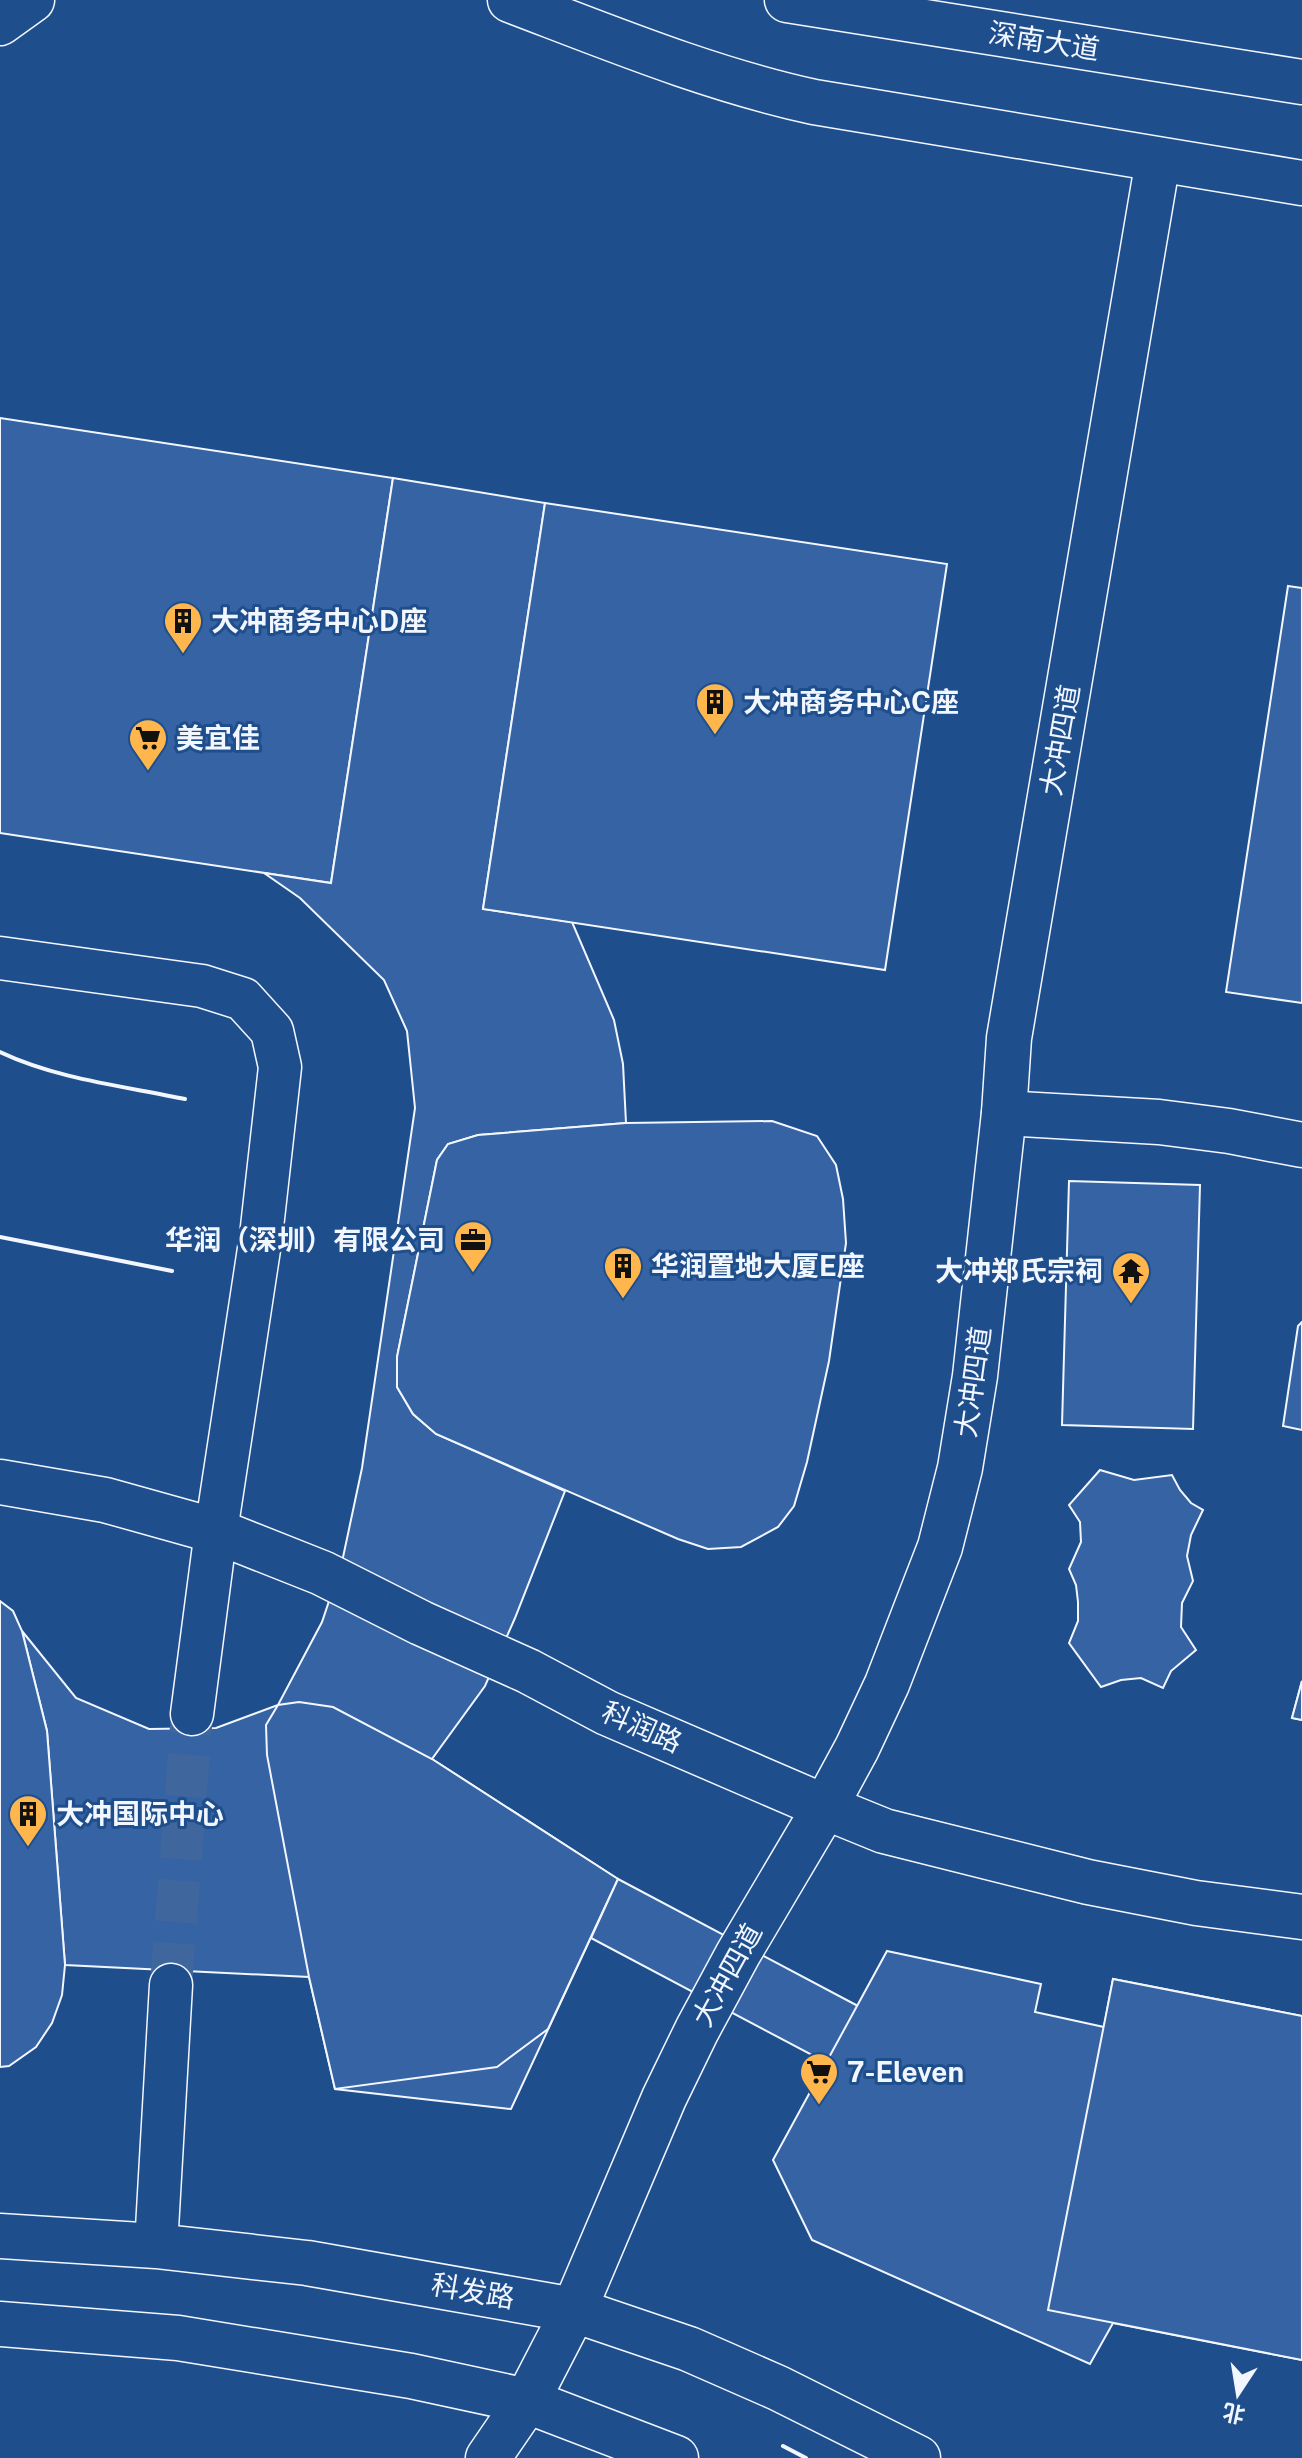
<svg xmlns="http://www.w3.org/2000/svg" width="1302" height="2458" font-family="'Public Sans','Noto Sans SC',sans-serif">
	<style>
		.building { fill: #3563a3; stroke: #f2f6ff; stroke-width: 2 }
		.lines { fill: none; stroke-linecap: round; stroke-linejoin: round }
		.pedestrian-tunnel { stroke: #3f679d; stroke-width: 42; stroke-dasharray: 42 21; stroke-linecap: butt }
		.pedestrian-casing { stroke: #f2f6ff; stroke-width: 45 }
		.minor-casing { stroke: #f2f6ff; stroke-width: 47 }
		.tertiary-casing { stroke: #f2f6ff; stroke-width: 47 }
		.secondary-casing { stroke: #f2f6ff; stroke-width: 47 }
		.primary-casing { stroke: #f2f6ff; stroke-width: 47 }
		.pedestrian { stroke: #1f4e8c; stroke-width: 42 }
		.minor { stroke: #1f4e8c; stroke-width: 44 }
		.tertiary { stroke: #1f4e8c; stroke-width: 44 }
		.secondary { stroke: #1f4e8c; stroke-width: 44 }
		.primary { stroke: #1f4e8c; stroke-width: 44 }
		.wall { stroke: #f2f6ff; stroke-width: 4 }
		.labels { text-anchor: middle; stroke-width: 6; stroke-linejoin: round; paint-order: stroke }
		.street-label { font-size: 28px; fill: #f2f6ff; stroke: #1f4e8c }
		.poi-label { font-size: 28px; font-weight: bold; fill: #f2f6ff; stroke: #1f4e8c; text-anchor: start }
	</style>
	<rect width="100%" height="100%" fill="#1f4e8c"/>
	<!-- building -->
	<g class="building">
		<path d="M0,418L393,478L331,883L0,833Z"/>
		<path d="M393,478L545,503L483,909L572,922L614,1020L623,1064L626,1123L478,1135L448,1144L437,1160L397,1357V1387L413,1414L436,1434L565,1491L515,1618L485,1686L432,1759L618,1879L511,2109L335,2089L309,1977L65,1965L47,1731L22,1631L76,1698L149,1729L216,1728L278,1705L322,1622L342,1562L362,1468L415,1108L407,1031L384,980L300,898L264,873L331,883Z"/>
		<path d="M545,503L947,564L885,970L483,909Z"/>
		<path d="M1288,586L1302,588V1003L1226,992Z"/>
		<path d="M772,1121L817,1136L836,1165L843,1199L846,1243L829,1361L807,1462L794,1506L778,1527L741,1547L708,1549L678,1539L436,1434L413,1414L397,1387V1357L437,1160L448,1144L478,1135L626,1123Z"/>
		<path d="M1069,1181L1200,1185L1193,1429L1062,1425Z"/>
		<path d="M1302,1322V1430L1283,1426L1298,1326Z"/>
		<path d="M1100,1470L1134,1480L1172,1475L1180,1490L1191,1503L1203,1510L1191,1535L1187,1556L1193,1581L1182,1603L1181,1627L1196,1650L1171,1671L1163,1688L1141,1678L1121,1680L1101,1687L1069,1643L1078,1621V1602L1076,1585L1069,1569L1081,1542L1080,1522L1069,1505Z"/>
		<path d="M0,1601L13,1611L22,1631L47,1731L65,1965L62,1995L52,2023L36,2047L9,2066L0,2067Z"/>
		<path d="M1302,1681V1720L1292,1718Z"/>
		<path d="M1302,1681V1720L1292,1718Z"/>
		<path d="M299,1702L333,1707L432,1759L618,1879L548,2029L497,2067L335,2089L309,1977L267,1755L266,1725L278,1705Z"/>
		<path d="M618,1879L858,2006L827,2063L591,1938Z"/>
		<path d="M887,1951L1041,1984L1035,2012L1104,2027L1113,1979L1302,2016V2360L1113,2323L1090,2364L812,2240L773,2160Z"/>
		<path d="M1113,1979L1302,2016V2360L1048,2310Z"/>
	</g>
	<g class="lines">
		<!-- pedestrian-tunnel -->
		<path class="pedestrian-tunnel" d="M171,1985L192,1714"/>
		<defs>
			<g id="pedestrian">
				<path d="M0,958L202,986L243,999L272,1031L280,1067L261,1236L216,1531L192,1714"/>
				<path d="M156,2246L171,1985"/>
			</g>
			<g id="minor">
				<path d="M1004,1113L1159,1122L1229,1131L1302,1145"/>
				<path d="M488,2458L527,2401L574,2310"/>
			</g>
			<g id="tertiary">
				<path d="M0,1482L105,1500L216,1531L322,1573L421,1623L528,1671L607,1713L825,1807L884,1831L1088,1882L1196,1903L1302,1917"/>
				<path d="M0,2236L156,2246L307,2263L574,2310L689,2349L778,2388L918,2458"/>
				<path d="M574,2310L664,2098L697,2030L738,1954L825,1807L857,1748L887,1684L940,1547L960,1468L975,1376L1004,1113L1009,1038L1158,160"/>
				<path d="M0,2324L178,2338L411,2376L527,2401L676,2458"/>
			</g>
			<path id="secondary" d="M510,0C610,38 709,79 814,102L1302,183"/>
			<g id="primary">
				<path d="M787,0L1302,82"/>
				<path d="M0,23L32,0"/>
			</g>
		</defs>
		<!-- pedestrian casing -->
		<use href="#pedestrian" class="pedestrian-casing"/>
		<!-- minor casing -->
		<use href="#minor" class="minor-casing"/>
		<!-- tertiary casing -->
		<use href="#tertiary" class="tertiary-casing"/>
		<!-- secondary casing -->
		<use href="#secondary" class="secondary-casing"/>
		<!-- primary casing -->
		<use href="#primary" class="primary-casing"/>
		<!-- pedestrian -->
		<use href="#pedestrian" class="pedestrian"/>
		<!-- minor -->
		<use href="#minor" class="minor"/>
		<!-- tertiary -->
		<use href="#tertiary" class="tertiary"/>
		<!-- secondary -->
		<use href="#secondary" class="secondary"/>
		<!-- primary -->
		<use href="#primary" class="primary"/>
		<!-- wall -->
		<g class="wall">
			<path d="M0,1052C57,1079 123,1086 185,1099"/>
			<path d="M0,1237L172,1271"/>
			<path d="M783,2446L806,2458"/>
		</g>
	</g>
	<!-- icons -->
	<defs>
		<symbol id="building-pin" viewBox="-11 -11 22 30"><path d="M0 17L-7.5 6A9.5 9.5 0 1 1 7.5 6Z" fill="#ffb74d" stroke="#1f4e8c"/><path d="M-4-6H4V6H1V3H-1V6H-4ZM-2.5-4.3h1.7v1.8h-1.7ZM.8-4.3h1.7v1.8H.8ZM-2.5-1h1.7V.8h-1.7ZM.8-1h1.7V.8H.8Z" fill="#111"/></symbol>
		<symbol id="supermarket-pin" viewBox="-11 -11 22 30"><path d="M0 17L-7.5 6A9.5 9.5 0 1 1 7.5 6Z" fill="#ffb74d" stroke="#1f4e8c"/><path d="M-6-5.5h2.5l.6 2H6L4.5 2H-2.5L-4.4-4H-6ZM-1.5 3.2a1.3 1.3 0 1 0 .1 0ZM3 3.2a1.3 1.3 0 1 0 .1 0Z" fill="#111"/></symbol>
		<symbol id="office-pin" viewBox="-11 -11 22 30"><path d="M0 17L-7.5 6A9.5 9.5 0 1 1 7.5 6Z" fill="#ffb74d" stroke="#1f4e8c"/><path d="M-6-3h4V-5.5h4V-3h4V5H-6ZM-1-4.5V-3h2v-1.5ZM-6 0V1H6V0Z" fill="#111"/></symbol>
		<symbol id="temple-pin" viewBox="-11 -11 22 30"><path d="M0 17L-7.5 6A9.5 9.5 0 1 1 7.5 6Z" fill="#ffb74d" stroke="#1f4e8c"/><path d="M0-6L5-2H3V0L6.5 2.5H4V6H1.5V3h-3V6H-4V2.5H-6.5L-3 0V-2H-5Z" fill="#111"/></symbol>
	</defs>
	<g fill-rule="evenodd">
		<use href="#building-pin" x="161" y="599" width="44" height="60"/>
		<use href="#building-pin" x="693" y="680" width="44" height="60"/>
		<use href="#supermarket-pin" x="126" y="716" width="44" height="60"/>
		<use href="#office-pin" x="451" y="1218" width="44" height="60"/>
		<use href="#building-pin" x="601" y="1244" width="44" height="60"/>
		<use href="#temple-pin" x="1109" y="1249" width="44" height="60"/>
		<use href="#building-pin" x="6" y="1792" width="44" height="60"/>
		<use href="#supermarket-pin" x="797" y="2050" width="44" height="60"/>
	</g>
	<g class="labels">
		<!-- street labels -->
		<g class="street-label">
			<text transform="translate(1044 41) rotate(9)" y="10">深南大道</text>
			<text transform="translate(1060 740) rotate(-80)" y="10">大冲四道</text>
			<text transform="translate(973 1382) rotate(-82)" y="10">大冲四道</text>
			<text transform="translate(642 1727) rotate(24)" y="10">科润路</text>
			<text transform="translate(727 1975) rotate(-61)" y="10">大冲四道</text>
			<text transform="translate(473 2291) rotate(10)" y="10">科发路</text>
		</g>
		<!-- poi labels -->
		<g class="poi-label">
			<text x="211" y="631">大冲商务中心D座</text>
			<text x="743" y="712">大冲商务中心C座</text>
			<text x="176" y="748">美宜佳</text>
			<text x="445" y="1250" text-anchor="end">华润（深圳）有限公司</text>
			<text x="651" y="1276">华润置地大厦E座</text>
			<text x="1103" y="1281" text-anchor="end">大冲郑氏宗祠</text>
			<text x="56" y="1824">大冲国际中心</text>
			<text x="847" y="2082">7-Eleven</text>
		</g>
	</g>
	<!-- north arrow -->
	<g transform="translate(1238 2394) rotate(192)" stroke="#1f4e8c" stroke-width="6" paint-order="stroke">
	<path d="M0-6L14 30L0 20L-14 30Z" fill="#f2f6ff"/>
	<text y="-12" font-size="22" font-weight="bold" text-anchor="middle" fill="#f2f6ff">北</text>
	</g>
</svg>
